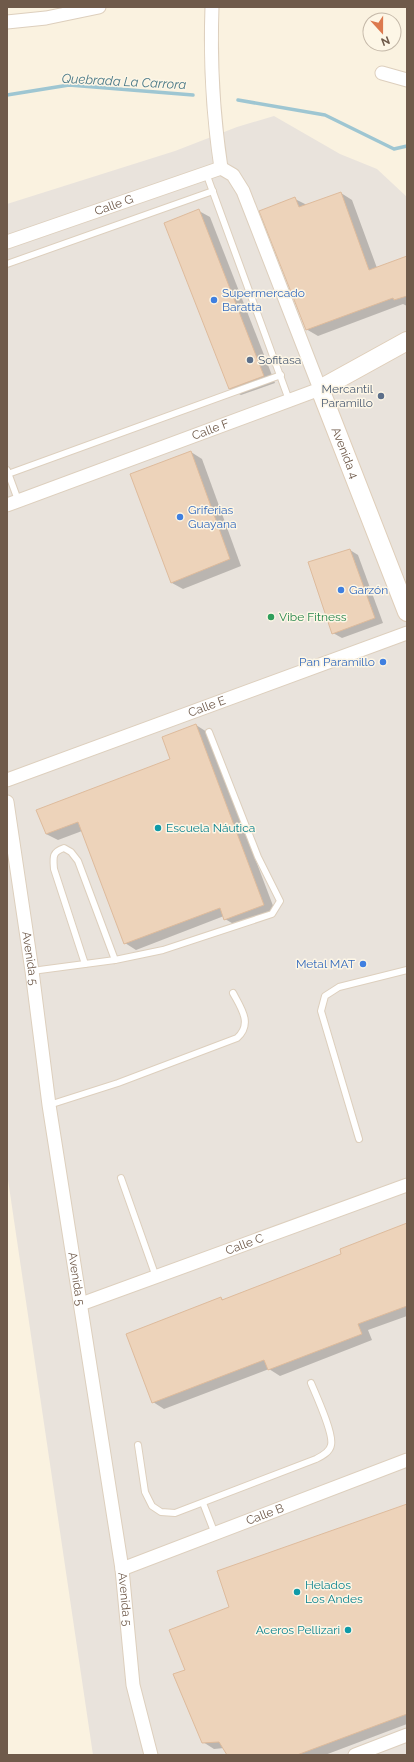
<svg xmlns="http://www.w3.org/2000/svg" width="414" height="1762" font-family="Raleway,sans-serif">
	<style>
		.industrial { fill: #e9e3dc }
		.shadow { fill: #0003 }
		.lines { fill: none; stroke-linecap: round; stroke-linejoin: round }
		.stream { stroke: #9ec6d2; stroke-width: 3.5 }
		.building { fill: #edd3ba; stroke: #debb9c }
		.service-casing { stroke: #ddcfbd; stroke-width: 8 }
		.minor-casing { stroke: #ddcfbd; stroke-width: 15 }
		.secondary-casing { stroke: #dfceb9; stroke-width: 20 }
		.service { stroke: #fff; stroke-width: 6 }
		.minor { stroke: #fff; stroke-width: 13 }
		.secondary { stroke: #fff; stroke-width: 18 }
		.shop-dot { fill: #3f7fe0; stroke: #fdf6e6; stroke-width: 1.5 }
		.service-dot { fill: #5c6f8a; stroke: #fdf6e6; stroke-width: 1.5 }
		.leisure-dot { fill: #2e9e5b; stroke: #fdf6e6; stroke-width: 1.5 }
		.culture-dot { fill: #0f9aa8; stroke: #fdf6e6; stroke-width: 1.5 }
		.labels { text-anchor: middle; stroke-width: 3; stroke-linejoin: round; paint-order: stroke }
		.street-label { font-size: 12px; fill: #6f5a4a; stroke: #fdf6e6 }
		.shop-label { font-size: 12px; fill: #366cbe; stroke: #fdf6e6; text-anchor: start }
		.service-label { font-size: 12px; fill: #4e5e75; stroke: #fdf6e6; text-anchor: start }
		.leisure-label { font-size: 12px; fill: #27864d; stroke: #fdf6e6; text-anchor: start }
		.culture-label { font-size: 12px; fill: #0d838f; stroke: #fdf6e6; text-anchor: start }
		.water-label { font-size: 13px; font-style: italic; fill: #497887; stroke: #fdf6e6 }
	</style>
	<rect width="100%" height="100%" fill="#faf2e0"/>
	<!-- industrial -->
	<path class="industrial" d="M274,116L340,154L377,169L407,197V1755H93L7,1173V204L175,151L237,127Z"/>
	<!-- shadow -->
	<g class="shadow">
		<path d="M341,193L352,200L377,268L407,257V306L403,304L318,336L306,329L295,199L307,205Z"/>
		<path d="M199,211L210,217L275,383L241,395L229,389Z"/>
		<path d="M191,452L202,459L241,566L183,589L172,583L131,475Z"/>
		<path d="M350,550L358,555L383,623L342,638L333,633Z"/>
		<path d="M196,725L207,732L275,911L237,926L225,919L224,916L136,950L125,943L82,831L58,840L46,834L171,760Z"/>
		<path d="M407,1224V1316L368,1330L372,1340L280,1376L269,1369L164,1409L153,1402L221,1298L224,1300L343,1254Z"/>
		<path d="M407,1505V1724L325,1755H228L224,1748L214,1749L203,1742L186,1671L231,1607Z"/>
	</g>
	<g class="lines">
		<!-- stream -->
		<g class="stream">
			<path d="M7,95L69,85L193,95"/>
			<path d="M238,100L325,115L394,149L407,146"/>
		</g>
	</g>
	<!-- building -->
	<g class="building">
		<path d="M341,192L369,270L407,256V296L394,300L393,298L306,330L259,211L295,197L299,207Z"/>
		<path d="M199,209L264,376L229,389L164,223Z"/>
		<path d="M191,451L230,559L171,583L130,474Z"/>
		<path d="M350,549L375,618L332,634L308,562Z"/>
		<path d="M196,724L264,905L224,920L220,908L124,944L78,822L46,834L36,810L170,759L162,737Z"/>
		<path d="M407,1223V1306L358,1324L362,1334L268,1370L264,1360L152,1403L126,1334L221,1297L222,1300L341,1254L340,1249Z"/>
		<path d="M407,1504V1714L297,1755H227L219,1742L202,1743L173,1674L185,1670L169,1630L229,1607L217,1571Z"/>
	</g>
	<g class="lines">
		<defs>
			<g id="service">
				<path d="M206,173L289,400"/>
				<path d="M7,264L213,191"/>
				<path d="M7,470L18,500"/>
				<path d="M8,474L281,375"/>
				<path d="M85,964L54,869C53,857 52,852 64,848L71,852L78,861L115,960"/>
				<path d="M32,971L115,960L163,950L272,914L280,901L258,857L209,732"/>
				<path d="M49,1105L118,1083L237,1038C253,1024 241,1008 233,993"/>
				<path d="M359,1139L321,1011L325,996L339,987L407,970"/>
				<path d="M121,1178L156,1277"/>
				<path d="M138,1445L145,1492L152,1506L161,1512L175,1513L316,1459C322,1456 330,1452 331,1445C334,1434 316,1395 311,1383"/>
				<path d="M203,1503L215,1534"/>
			</g>
			<g id="minor">
				<path d="M212,7C210,61 213,115 221,168"/>
				<path d="M7,22L46,18L99,7"/>
				<path d="M382,73L407,80"/>
				<path id="s1" d="M7,242L221,168"/>
				<path id="s2" d="M7,505L320,389L243,191L233,175L221,168"/>
				<path id="s3" d="M7,780L407,633"/>
				<path id="s4" d="M7,802L32,971L49,1105L122,1569L133,1685L151,1755"/>
				<path id="s5" d="M81,1304L407,1185"/>
				<path id="s6" d="M122,1569L407,1460"/>
				<path d="M355,1755L407,1735"/>
			</g>
			<g id="secondary">
				<path id="s7" d="M407,341L320,389L407,612"/>
			</g>
		</defs>
		<!-- service casing -->
		<use href="#service" class="service-casing"/>
		<!-- minor casing -->
		<use href="#minor" class="minor-casing"/>
		<!-- secondary casing -->
		<use href="#secondary" class="secondary-casing"/>
		<!-- service -->
		<use href="#service" class="service"/>
		<!-- minor -->
		<use href="#minor" class="minor"/>
		<!-- secondary -->
		<use href="#secondary" class="secondary"/>
	</g>
	<!-- markers -->
	<g class="shop-dot">
		<circle cx="214" cy="300" r="4"/>
		<circle cx="180" cy="517" r="4"/>
		<circle cx="341" cy="590" r="4"/>
		<circle cx="383" cy="662" r="4"/>
		<circle cx="363" cy="964" r="4"/>
	</g>
	<g class="service-dot">
		<circle cx="250" cy="360" r="4"/>
		<circle cx="381" cy="396" r="4"/>
	</g>
	<circle class="leisure-dot" cx="271" cy="617" r="4"/>
	<g class="culture-dot">
		<circle cx="158" cy="828" r="4"/>
		<circle cx="297" cy="1592" r="4"/>
		<circle cx="348" cy="1630" r="4"/>
	</g>
	<g class="labels">
		<!-- street labels -->
		<g class="street-label">
			<text dy="4" stroke="none"><textPath href="#s1" startOffset="113">Calle G</textPath></text>
			<text dy="4" stroke="none"><textPath href="#s2" startOffset="217">Calle F</textPath></text>
			<text dy="4" stroke="none"><textPath href="#s7" startOffset="168">Avenida 4</textPath></text>
			<text dy="4" stroke="none"><textPath href="#s3" startOffset="213">Calle E</textPath></text>
			<text dy="4" stroke="none"><textPath href="#s4" startOffset="158">Avenida 5</textPath></text>
			<text dy="4" stroke="none"><textPath href="#s5" startOffset="174">Calle C</textPath></text>
			<text dy="4" stroke="none"><textPath href="#s4" startOffset="482">Avenida 5</textPath></text>
			<text dy="4" stroke="none"><textPath href="#s6" startOffset="153">Calle B</textPath></text>
			<text dy="4" stroke="none"><textPath href="#s4" startOffset="806">Avenida 5</textPath></text>
		</g>
		<!-- shop labels -->
		<g class="shop-label">
			<text x="222" y="297">Supermercado<tspan x="222" dy="14">Baratta</tspan></text>
			<text x="188" y="514">Griferias<tspan x="188" dy="14">Guayana</tspan></text>
			<text x="349" y="594">Garzón</text>
			<text x="375" y="666" text-anchor="end">Pan Paramillo</text>
			<text x="355" y="968" text-anchor="end">Metal MAT</text>
		</g>
		<!-- service labels -->
		<g class="service-label">
			<text x="258" y="364">Sofitasa</text>
			<text x="373" y="393" text-anchor="end">Mercantil<tspan x="373" dy="14">Paramillo</tspan></text>
		</g>
		<!-- leisure labels -->
		<g class="leisure-label">
			<text x="279" y="621">Vibe Fitness</text>
		</g>
		<!-- culture labels -->
		<g class="culture-label">
			<text x="166" y="832">Escuela Náutica</text>
			<text x="305" y="1589">Helados<tspan x="305" dy="14">Los Andes</tspan></text>
			<text x="340" y="1634" text-anchor="end">Aceros Pellizari</text>
		</g>
		<!-- water labels -->
		<g class="water-label">
			<text transform="translate(124 81) rotate(3)" y="5">Quebrada La Carrora</text>
		</g>
	</g>
	<!-- border -->
	<rect width="414" height="1762" fill="none" stroke="#6f5a4a" stroke-width="16"/>
	<!-- north arrow -->
	<g transform="translate(382 32) rotate(159)"><circle r="19" fill="#fdf6e6" stroke="#c4b8a8"/>
	<path d="M0-3L7 15L0 10L-7 15Z" fill="#dc794e"/>
	<text y="-6" font-size="11" font-weight="bold" text-anchor="middle" fill="#6f5a4a">N</text>
	</g>
</svg>
